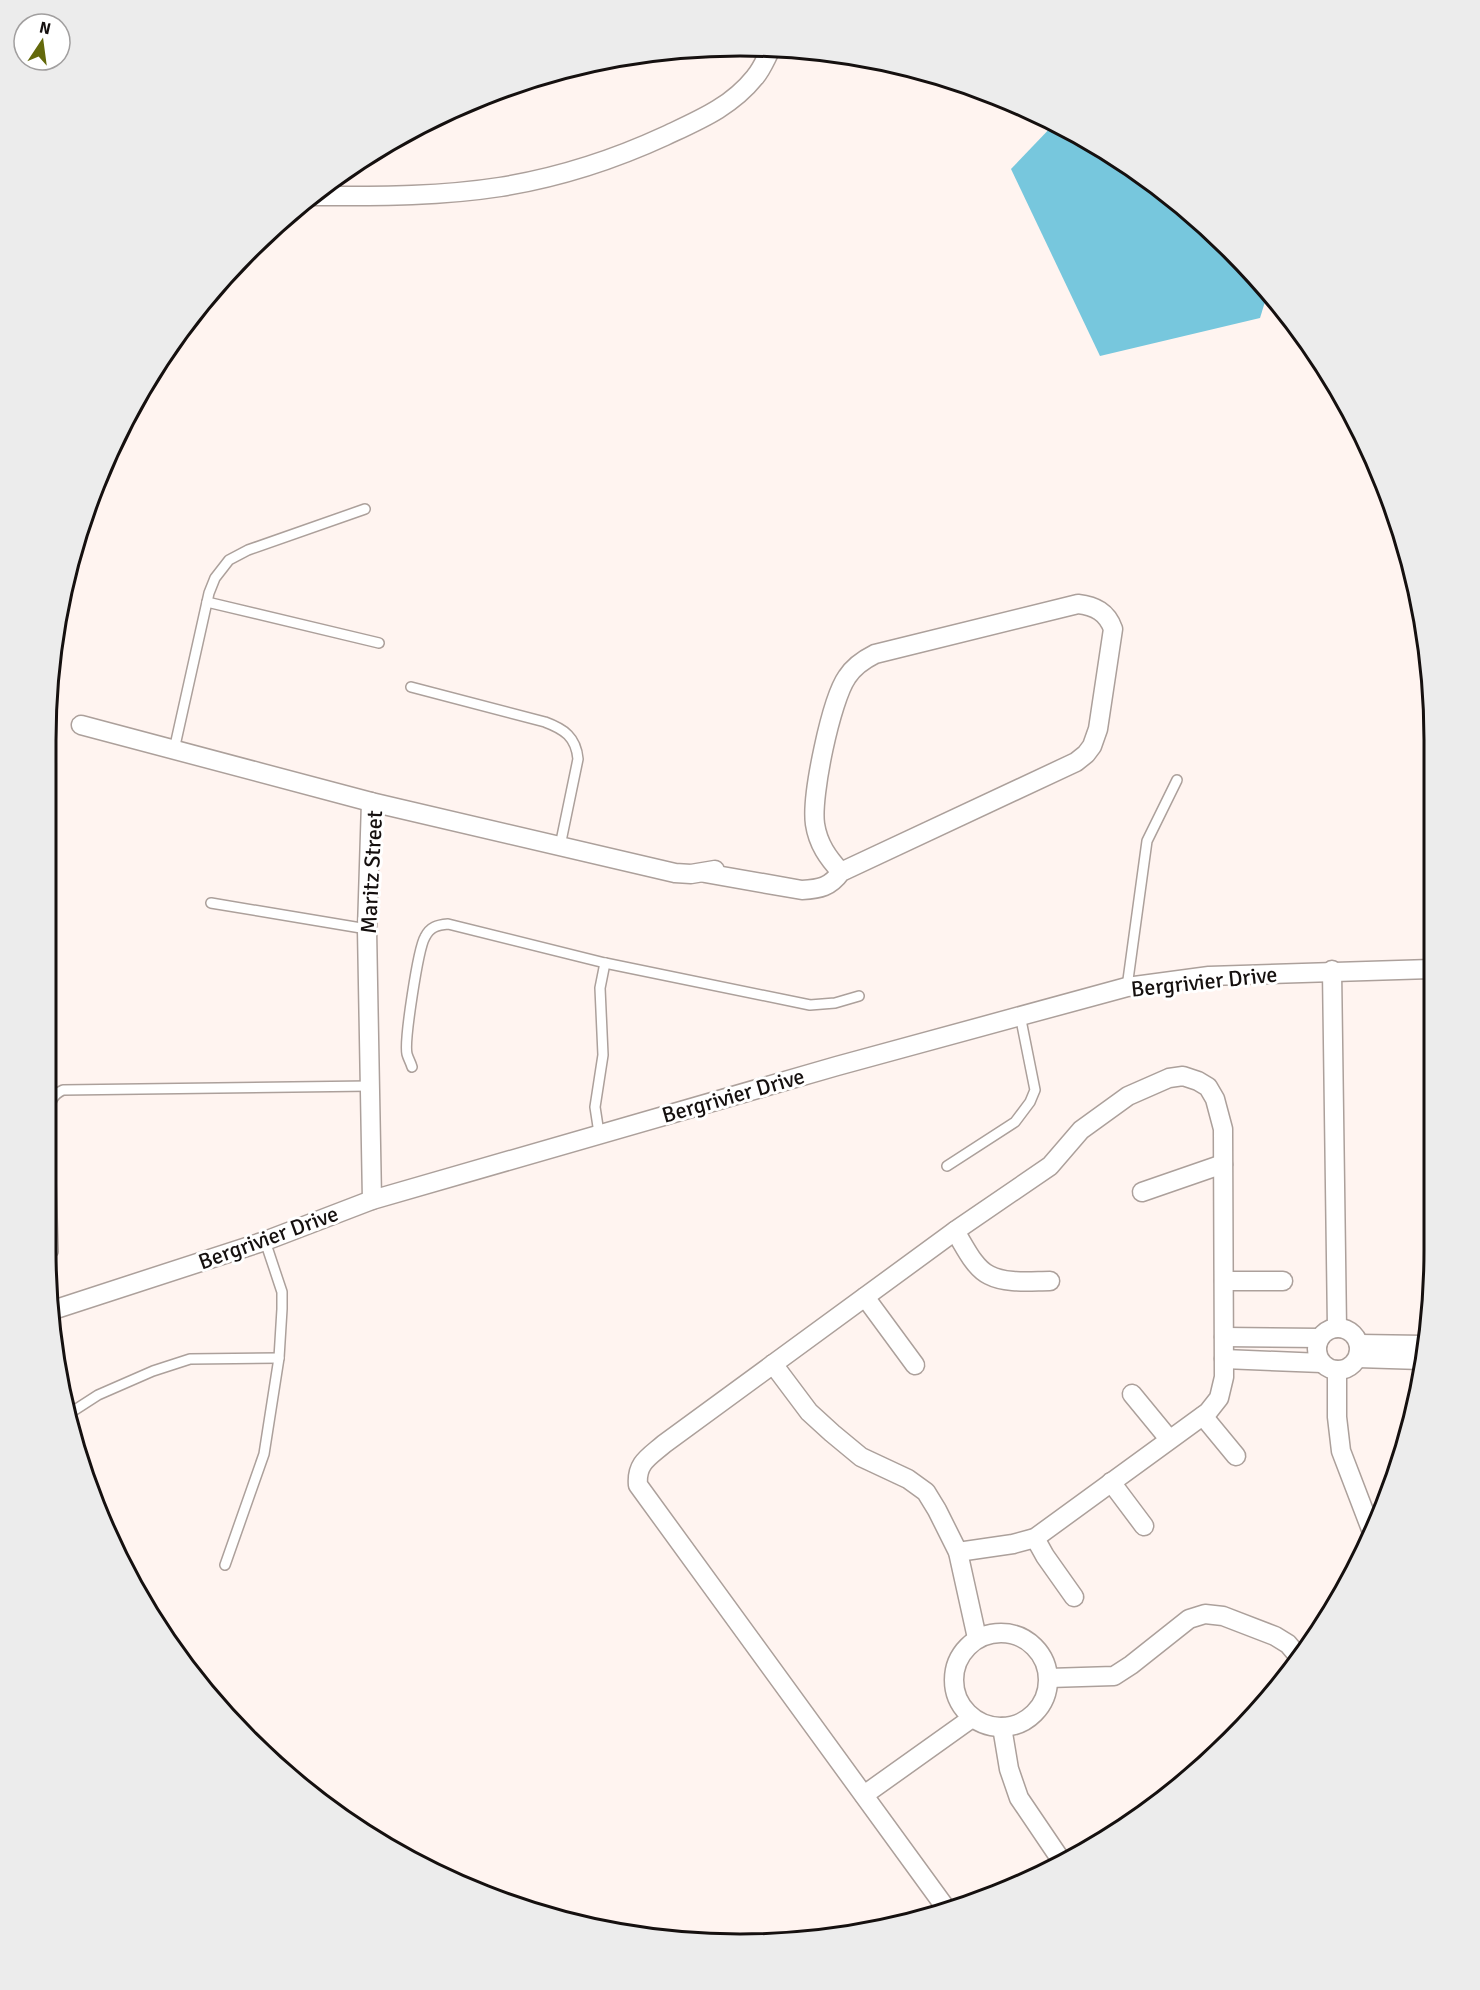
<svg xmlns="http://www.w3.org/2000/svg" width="1480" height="1990" font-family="Signika,sans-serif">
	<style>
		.water { fill: #77c7dd }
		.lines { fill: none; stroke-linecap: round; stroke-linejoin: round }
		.lane-casing { stroke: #aca09b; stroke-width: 12 }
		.street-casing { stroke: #aca09b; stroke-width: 21 }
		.lane { stroke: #fff; stroke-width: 9 }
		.street { stroke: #fff; stroke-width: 18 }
		.labels { text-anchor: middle; stroke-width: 6; stroke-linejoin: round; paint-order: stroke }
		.street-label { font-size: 22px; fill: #15100f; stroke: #fff }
		.rim { fill: none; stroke: #15100f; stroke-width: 3 }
	</style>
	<rect width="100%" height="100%" fill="#fff4f0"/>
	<!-- water -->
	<path class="water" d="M1055,123L1088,138L1198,218L1268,292L1260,318L1100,356L1011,169Z"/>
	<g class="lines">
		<defs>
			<g id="lane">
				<path d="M207,602L379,643"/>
				<path d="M411,687L545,722C564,729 576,737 578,759L560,846"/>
				<path d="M174,750L209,593L215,578L229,560L248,550L365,509"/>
				<path d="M211,903L367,929"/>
				<path d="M1127,987L1147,841L1177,780"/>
				<path d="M412,1067C411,1063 408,1058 407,1054C404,1041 418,949 425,937C430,927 437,925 448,924L605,963L810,1005L835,1003L859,996"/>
				<path d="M599,1133L595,1107L603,1055L600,988L605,963"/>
				<path d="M947,1166L1015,1122L1030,1102L1035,1090L1020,1015"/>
				<path d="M53,1252L49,1114C50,1102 52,1095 63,1090L370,1086"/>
				<path d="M67,1415L98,1395L153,1371L190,1359L279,1358"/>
				<path d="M225,1565L264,1454L279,1358L282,1309V1292L265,1241"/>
			</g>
			<g id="street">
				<path d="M308,196C372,196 436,197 500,187C556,178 613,160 665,136C699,120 731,107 755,77C762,69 766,58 771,49"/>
				<path d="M81,725L371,802"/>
				<path d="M705,873L802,890C820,889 830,887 841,872L1076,762L1086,754L1092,746L1098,729L1113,629C1107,612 1095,606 1078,604L875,654C863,660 854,666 847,677C831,700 811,796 815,824C818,844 828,858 841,872"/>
				<path d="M1332,970L1337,1328"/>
				<path d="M1142,1192L1223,1164"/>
				<path d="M372,1200L367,929L371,802L675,873L691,874L715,870"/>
				<path d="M955,1231C964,1245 974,1268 989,1275C1006,1284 1031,1281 1050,1281"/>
				<path d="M1224,1281H1283"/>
				<path d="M865,1297L915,1365"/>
				<path d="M53,1310L265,1241L372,1200L837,1066L1127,987L1209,976L1431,969"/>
				<circle cx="1338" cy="1349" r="21"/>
				<path d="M1224,1337L1320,1338"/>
				<path d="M1359,1344L1424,1345"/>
				<path d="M1358,1358L1421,1360"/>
				<path d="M1224,1359L1322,1363"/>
				<path d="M773,1364L809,1412L832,1433L861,1457L908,1479L926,1492L937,1510L958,1552L977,1638"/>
				<path d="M1337,1370V1417L1341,1451L1372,1532"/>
				<path d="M1132,1394L1169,1439"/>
				<path d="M1203,1416L1236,1456"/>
				<path d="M1111,1482L1144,1526"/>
				<path d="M1035,1538L1045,1556L1074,1597"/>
				<circle cx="1001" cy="1680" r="47"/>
				<path d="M1049,1678L1114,1676L1131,1665L1189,1619L1205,1614L1223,1616L1275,1636L1288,1644L1299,1657"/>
				<path d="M1002,1727L1009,1769L1019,1798L1063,1863"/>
				<path d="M864,1795L972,1718"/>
				<path d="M948,1911L638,1485C636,1463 649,1457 664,1444L955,1231L1050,1166L1081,1130L1128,1096L1169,1078L1183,1076L1198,1081L1208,1087L1215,1099L1223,1129L1224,1377L1219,1398L1208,1412L1035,1538L1013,1544L958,1552"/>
			</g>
		</defs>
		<!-- lane casing -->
		<use href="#lane" class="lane-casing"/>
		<!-- street casing -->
		<use href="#street" class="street-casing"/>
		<!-- lane -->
		<use href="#lane" class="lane"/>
		<!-- street -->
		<use href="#street" class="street"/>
	</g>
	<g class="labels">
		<!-- street labels -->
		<g class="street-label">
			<text transform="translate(371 872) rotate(-87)" y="8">Maritz Street</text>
			<text transform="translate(1204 981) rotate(-6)" y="8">Bergrivier Drive</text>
			<text transform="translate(733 1095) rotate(-16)" y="8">Bergrivier Drive</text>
			<text transform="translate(268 1237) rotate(-20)" y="8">Bergrivier Drive</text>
		</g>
	</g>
	<!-- crop -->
	<path d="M0 0H1480V1990H0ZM740 56H740A684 684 0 0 1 1424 740V1250A684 684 0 0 1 740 1934H740A684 684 0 0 1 56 1250V740A684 684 0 0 1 740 56Z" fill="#ececec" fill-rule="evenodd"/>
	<path class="rim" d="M740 56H740A684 684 0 0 1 1424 740V1250A684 684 0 0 1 740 1934H740A684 684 0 0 1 56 1250V740A684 684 0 0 1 740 56Z"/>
	<!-- north arrow -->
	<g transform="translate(42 42) rotate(13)"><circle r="28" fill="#ffffff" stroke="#a19f9f" stroke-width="1.5"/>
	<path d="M0-4.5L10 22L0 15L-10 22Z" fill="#63690b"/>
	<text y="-9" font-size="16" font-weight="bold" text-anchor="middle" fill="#15100f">N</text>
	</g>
</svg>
